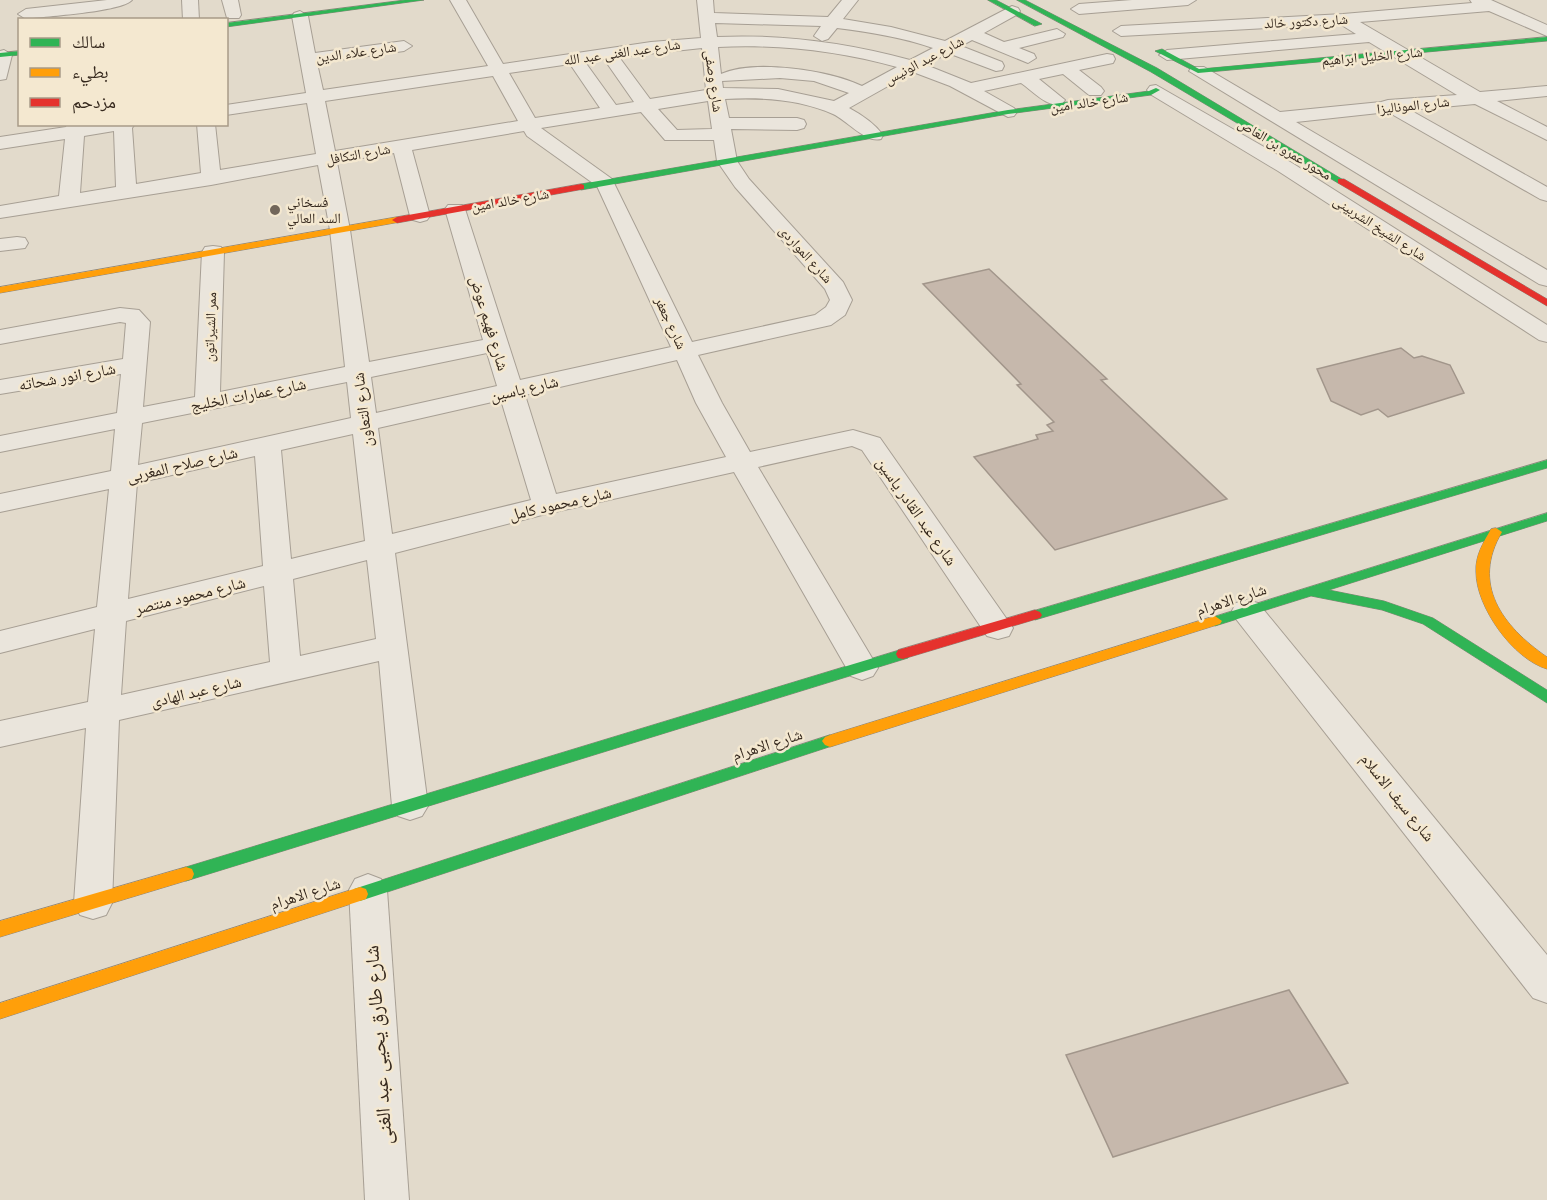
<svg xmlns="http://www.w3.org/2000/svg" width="1547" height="1200" font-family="'PT Serif','Noto Naskh Arabic',serif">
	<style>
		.building { fill: #c6b8ac; stroke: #a2968b; stroke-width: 1.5 }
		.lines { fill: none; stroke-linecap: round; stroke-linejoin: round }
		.street-casing { stroke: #a79f94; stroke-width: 2 }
		.fast-casing { stroke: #8c857b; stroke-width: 1 }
		.slow-casing { stroke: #8c857b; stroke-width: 1 }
		.jam-casing { stroke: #8c857b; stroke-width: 1 }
		.street { fill: #eae5dc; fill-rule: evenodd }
		.fast { fill: #30b455; fill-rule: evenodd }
		.slow { fill: #ff9f0a; fill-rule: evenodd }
		.jam { fill: #e5322d; fill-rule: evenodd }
		.poi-dot { fill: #72665a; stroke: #f4e8d0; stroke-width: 2 }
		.labels { text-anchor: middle; stroke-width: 5; stroke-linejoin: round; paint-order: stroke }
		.far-street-label { font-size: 14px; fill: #35281d; stroke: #f4e8d0 }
		.far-poi-label { font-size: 14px; fill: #35281d; stroke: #f4e8d0; text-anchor: start }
		.street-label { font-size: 16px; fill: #35281d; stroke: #f4e8d0 }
		.near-street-label { font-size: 20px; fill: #35281d; stroke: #f4e8d0 }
	</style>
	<rect width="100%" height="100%" fill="#e2dacb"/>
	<!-- building -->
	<g class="building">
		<path d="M989,269L1107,379L1101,380L1227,499L1055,550L974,457L1038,439L1036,435L1053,431L1047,425L1054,422L1017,385L1021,384L923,284Z"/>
		<path d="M1401,348L1414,358L1422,356L1450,365L1464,393L1388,417L1378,409L1361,415L1331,401L1317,369Z"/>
		<path d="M1289,990L1348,1083L1113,1157L1066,1055Z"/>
	</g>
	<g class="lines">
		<defs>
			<g id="street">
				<path d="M107,0H132C121,12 46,16 26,19L18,14L26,9Z"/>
				<path d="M182,0H198L199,20H183Z"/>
				<path d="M222,0H238L241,15L239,18H227Z"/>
				<path d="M450,0H466L503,64L651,42L701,38L697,0H713L714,13L828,17L842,0H858L843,19L891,27L945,41L1012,6L1018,8L1020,11L1018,14L984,33L1004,42L1057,29L1065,34L1063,37L1019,48L1034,54L1036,58L1028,63L972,40L961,46L1002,62L1004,66L1002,70L996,71L948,53L926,65L971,83L1107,54L1113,55L1115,59L1113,63L1079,70L1101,87L1104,91L1101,95H1089L1063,74L1039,79L1065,100L1062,104C1047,108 1033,91 1021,83L984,91L1014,108L1017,112L1014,116L1008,117L950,86L913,72L849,108C862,115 874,123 883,135L881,139C865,143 848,121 833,114C799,99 761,97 725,99L729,118H797L804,120L806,124L804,128L797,130L731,129L737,161L749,179L843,282L852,300L845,315L831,325L698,355L722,403L750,452L853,430L880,438L1013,628L1009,636L998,639L987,636L862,450L852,446L758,467L878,668L873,676L862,680L851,676L734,472L546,514L395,553L428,806L422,816L410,820L398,816L392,806L379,661L119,720L112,903L106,915L93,919L80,915L74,903L86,728L0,747V721L88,702L95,629L0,653V631L97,607L109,489L0,512V494L111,471L115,429L0,452V436L117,413L121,374L0,394V380L123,359L126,323L120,322L0,344V330L120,308L139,310L150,322L143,407L195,397L202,252L205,247L213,246L221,247L224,252L220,392L345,367L330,230L318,165L211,185L0,218V206L59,196L65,139L0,149V137L66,127L67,124H135L132,128L136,184L201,173L197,124H215L220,170L316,154L307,103L226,115V105L306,93L292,16L294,13L300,11L308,16L315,53L404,41L412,46L404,51L317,63L323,90L488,66ZM715,23L821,26L814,36L822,41L828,39L837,28C869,32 902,37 933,48L910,60C847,43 782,34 717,37ZM718,47C778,44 839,51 897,67L862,86C830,70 753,59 721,74ZM702,48L706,90L650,99L619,57ZM604,59L634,102L616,105L585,62ZM570,64L600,108L535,118L509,73ZM493,76L518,121L335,151L325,101ZM780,78L814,81L849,93L834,101L778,89L723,88L722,81ZM708,101L712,129L677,130L658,109ZM641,112L665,140H714L717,161L735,187L825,289L830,300L826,307L815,315L692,342L612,179L541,128ZM114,131L116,187L80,193L84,136ZM524,131L527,136L597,186L671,347L520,380L465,209L462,205H448L445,209L483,340L369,362L350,230L337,162L394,153L410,216L413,220L420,222L427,220L430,216L412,150ZM487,353L497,386L376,413L371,377ZM677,360L696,403L726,457L556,494L525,395ZM347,382L351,418L138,465L142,423ZM501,400L531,500L392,534L378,428ZM353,434L365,541L291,559L281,450ZM255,456L263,566L128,599L137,483ZM367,560L376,639L300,656L293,579ZM264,586L270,662L121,695L126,621Z"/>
				<path d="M1132,0H1196L1188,5L1079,14L1071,9L1079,4Z"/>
				<path d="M1470,0H1491L1547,25V36L1489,11L1360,22L1480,92L1547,86V96L1497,101L1547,127V140L1475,104L1410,110L1547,187V201L1540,199L1388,112L1296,122L1547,270V286L1539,284L1189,71L1192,67H1204L1280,112L1381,102L1388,100L1457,95L1369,42L1167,60L1159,55L1167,50L1356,34L1340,24L1121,36L1113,31L1121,26L1343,14L1472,3Z"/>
				<path d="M4,50L12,55L6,79L0,80V51Z"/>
				<path d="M1156,85L1292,163L1547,325V342L1539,340L1278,171L1150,94L1147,90L1150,86Z"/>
				<path d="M17,237L25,238L28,243L25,248L0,251V239Z"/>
				<path d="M1247,600L1258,603L1547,955V1003L1533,998L1236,619L1232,611L1236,603Z"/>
				<path d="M368,874L381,879L387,890L409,1200H365L349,890L355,879Z"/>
			</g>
			<g id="fast">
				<path d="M405,0H424L226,27V23Z"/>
				<path d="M988,0H996L1042,24L1035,26Z"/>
				<path d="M1017,0H1025L1157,68L1345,181L1338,183L1151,72Z"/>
				<path d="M1547,37V41L1198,73L1155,51L1162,49L1199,69Z"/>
				<path d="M20,51V55L0,57V53Z"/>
				<path d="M1156,88L1160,90L1151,95L1008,114L581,190L577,187L581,184L1008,110L1149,91Z"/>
				<path d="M1547,460V468L1035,620L1028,615L1030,612Z"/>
				<path d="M1547,513V521L1329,590L1384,601L1433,618L1547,690V703L1423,624L1382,610L1311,596L1215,626L1208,621L1210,618Z"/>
				<path d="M903,649L908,650L910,654L908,658L186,881L180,879L178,874L180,869L186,867Z"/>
				<path d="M830,735L835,737L838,741L835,745L360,901L354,899L352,894L354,889L360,887Z"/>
			</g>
			<g id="slow">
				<path d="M397,217L400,218V222L0,293V287Z"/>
				<path d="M1496,528L1502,532C1471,584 1502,626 1547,657V669C1513,659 1476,607 1476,572C1475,556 1483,543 1491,529Z"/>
				<path d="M1215,616L1222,621L1220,624L830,747L825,745L822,741L825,737L830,735Z"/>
				<path d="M186,867L192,869L194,874L192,879L0,937V921Z"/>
				<path d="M360,887L366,889L368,894L366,899L0,1019V1003Z"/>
			</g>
			<g id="jam">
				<path d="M1338,179H1344L1547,299V306L1338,183Z"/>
				<path d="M581,184L584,185V189L397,223L392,220L397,217Z"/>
				<path d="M1035,610L1040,612L1042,615L1040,618L903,659L898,658L896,654L898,650Z"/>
			</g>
		</defs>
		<!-- street casing -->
		<use href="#street" class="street-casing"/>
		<!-- fast casing -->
		<use href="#fast" class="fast-casing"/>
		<!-- slow casing -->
		<use href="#slow" class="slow-casing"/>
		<!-- jam casing -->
		<use href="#jam" class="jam-casing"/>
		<!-- street -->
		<use href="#street" class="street"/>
		<!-- fast -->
		<use href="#fast" class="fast"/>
		<!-- slow -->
		<use href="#slow" class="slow"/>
		<!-- jam -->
		<use href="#jam" class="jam"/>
	</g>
	<!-- markers -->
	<circle class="poi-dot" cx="275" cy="210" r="6"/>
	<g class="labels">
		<!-- far-street labels -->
		<g class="far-street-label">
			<text transform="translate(1306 21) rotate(-3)" y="5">شارع دكتور خالد</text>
			<text transform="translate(356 52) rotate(-8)" y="5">شارع علاء الدين</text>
			<text transform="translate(622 52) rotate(-8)" y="5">شارع عبد الغنى عبد الله</text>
			<text transform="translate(1372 56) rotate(-5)" y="5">شارع الخليل ابراهيم</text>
			<text transform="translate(924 60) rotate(-28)" y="5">شارع عبد الونيس</text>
			<text transform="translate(714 81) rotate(82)" y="5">شارع وصفى</text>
			<text transform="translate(1089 102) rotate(-8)" y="5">شارع خالد امين</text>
			<text transform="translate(1413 105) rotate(-6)" y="5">شارع الموناليزا</text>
			<text transform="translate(1285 149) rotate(31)" y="5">محور عمرو بن العاص</text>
			<text transform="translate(358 154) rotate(-10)" y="5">شارع التكافل</text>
			<text transform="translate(510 200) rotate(-10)" y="5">شارع خالد امين</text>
			<text transform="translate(1380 228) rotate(33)" y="5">شارع الشيخ الشربينى</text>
			<text transform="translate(806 254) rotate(48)" y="5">شارع المواردى</text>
			<text transform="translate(671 323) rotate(65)" y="5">شارع جعفر</text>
			<text transform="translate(210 327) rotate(-88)" y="5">ممر الشيراتون</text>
		</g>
		<!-- far-poi labels -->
		<g class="far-poi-label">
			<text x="287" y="207">فسخاني<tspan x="287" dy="16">السد العالي</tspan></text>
		</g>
		<!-- street labels -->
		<g class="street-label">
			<text transform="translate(490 323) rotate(73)" y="6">شارع فهيم عوض</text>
			<text transform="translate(67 376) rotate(-10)" y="6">شارع انور شحاته</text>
			<text transform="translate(524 388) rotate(-13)" y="6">شارع ياسين</text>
			<text transform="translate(248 394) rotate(-11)" y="6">شارع عمارات الخليج</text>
			<text transform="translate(362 410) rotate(-97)" y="6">شارع التعاون</text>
			<text transform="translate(182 464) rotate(-13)" y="6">شارع صلاح المغربى</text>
			<text transform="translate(560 503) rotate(-13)" y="6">شارع محمود كامل</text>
			<text transform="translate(917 511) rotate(55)" y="6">شارع عبد القادر ياسين</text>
			<text transform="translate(190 595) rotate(-14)" y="6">شارع محمود منتصر</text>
			<text transform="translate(1231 599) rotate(-18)" y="6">شارع الاهرام</text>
			<text transform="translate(196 691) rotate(-13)" y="6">شارع عبد الهادى</text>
			<text transform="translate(767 744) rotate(-18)" y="6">شارع الاهرام</text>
			<text transform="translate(1398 797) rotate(51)" y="6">شارع سيف الاسلام</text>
			<text transform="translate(305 893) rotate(-18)" y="6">شارع الاهرام</text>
		</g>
		<!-- near-street labels -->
		<g class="near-street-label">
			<text transform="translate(378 1045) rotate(-94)" y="7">شارع طارق يحيى عبد الغنى</text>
		</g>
	</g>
	<!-- legend -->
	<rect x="18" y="18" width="210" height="108" fill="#f4e8d0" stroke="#a89b88" stroke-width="1.5"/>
	<rect x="30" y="38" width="30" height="9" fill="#30b455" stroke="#a89b88" stroke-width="1.5"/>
	<text x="72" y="48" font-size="18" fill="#35281d">سالك</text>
	<rect x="30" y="68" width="30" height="9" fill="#ff9f0a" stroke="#a89b88" stroke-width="1.5"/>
	<text x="72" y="78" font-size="18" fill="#35281d">بطيء</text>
	<rect x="30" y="98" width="30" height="9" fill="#e5322d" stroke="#a89b88" stroke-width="1.5"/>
	<text x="72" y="108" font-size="18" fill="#35281d">مزدحم</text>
</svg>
